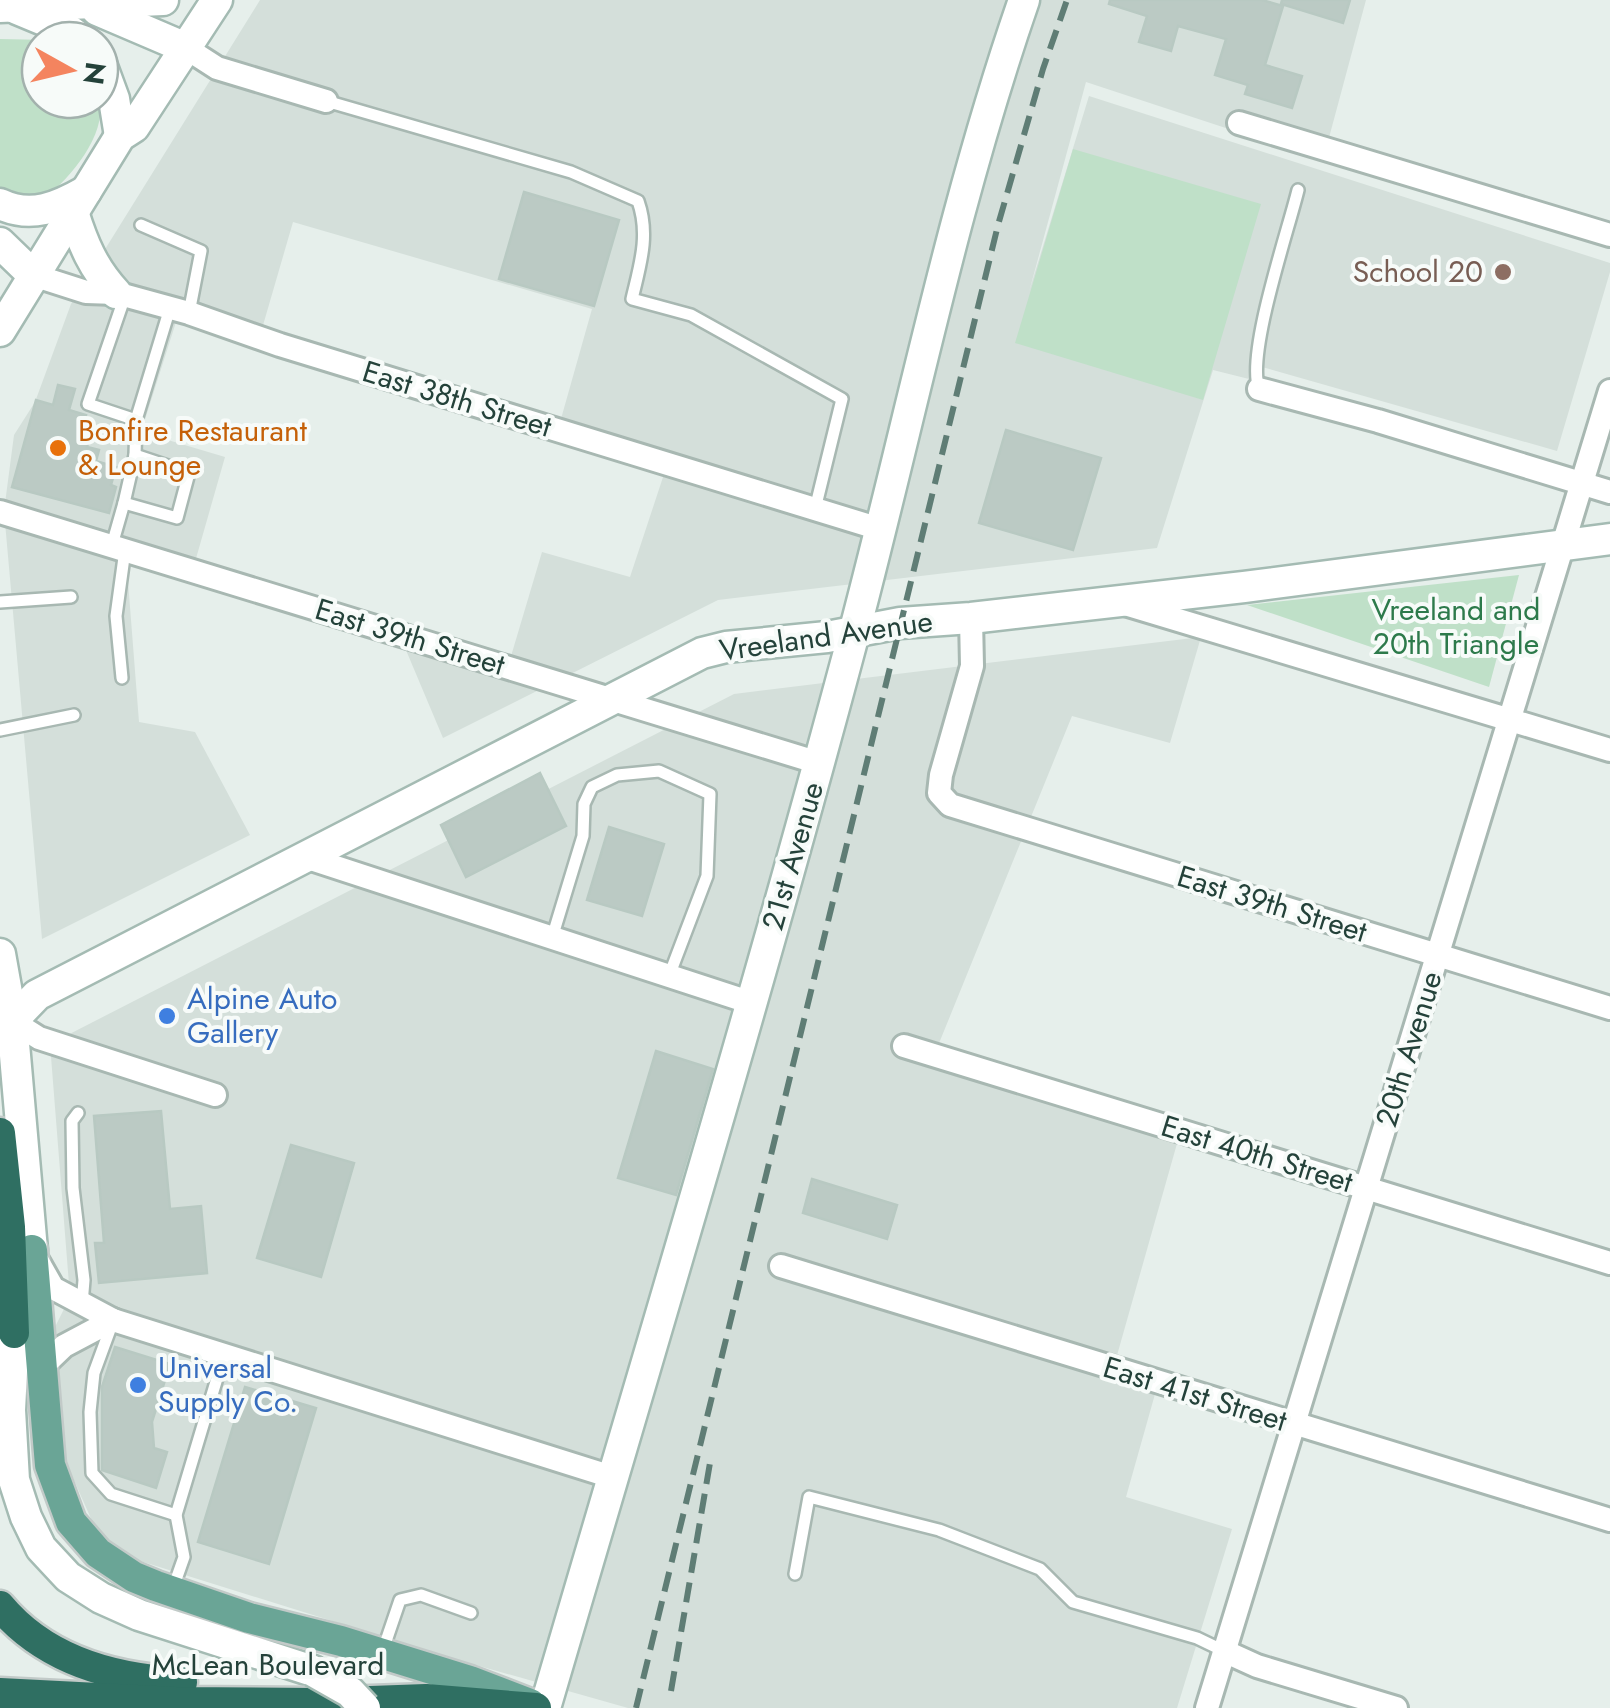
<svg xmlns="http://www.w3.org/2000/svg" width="1610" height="1708" font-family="Jost,sans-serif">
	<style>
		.built { fill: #d4dfda }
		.green { fill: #bfe0c8 }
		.building { fill: #bbcac4; stroke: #b8c9c2; stroke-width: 2.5 }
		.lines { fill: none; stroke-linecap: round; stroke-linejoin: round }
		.lane-casing { stroke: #a8b8b2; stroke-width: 16 }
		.street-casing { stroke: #a8b8b2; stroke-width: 28 }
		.secondary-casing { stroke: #a4bbb3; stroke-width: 35 }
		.primary-casing { stroke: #c2cac8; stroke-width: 35 }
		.highway-casing { stroke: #c2cac8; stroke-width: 35 }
		.lane { stroke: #fff; stroke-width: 11 }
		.street { stroke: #fff; stroke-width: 22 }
		.secondary { stroke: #fff; stroke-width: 30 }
		.primary { stroke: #6aa596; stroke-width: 30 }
		.highway { stroke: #2f6f62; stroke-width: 30 }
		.rail { stroke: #5f7d75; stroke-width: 6; stroke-dasharray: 20 10; stroke-linecap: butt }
		.secondary-bridge-casing { stroke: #a4bbb3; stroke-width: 35; stroke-linecap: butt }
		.secondary-bridge { stroke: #fff; stroke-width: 30 }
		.education-dot { fill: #8d6e63; stroke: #f7fbf9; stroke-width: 4 }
		.food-dot { fill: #e8710a; stroke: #f7fbf9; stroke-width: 4 }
		.shop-dot { fill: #3f7fe0; stroke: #f7fbf9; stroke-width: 4 }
		.labels { text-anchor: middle; stroke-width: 8; stroke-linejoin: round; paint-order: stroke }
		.education-label { font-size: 30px; fill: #785e54; stroke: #f7fbf9; text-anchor: end }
		.street-label { font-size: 30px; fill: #24423a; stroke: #f7fbf9 }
		.food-label { font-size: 30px; fill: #c56008; stroke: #f7fbf9; text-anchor: start }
		.park-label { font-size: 30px; fill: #2d7a4b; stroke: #f7fbf9 }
		.shop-label { font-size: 30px; fill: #366cbe; stroke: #f7fbf9; text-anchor: start }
	</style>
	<rect width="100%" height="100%" fill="#e6efeb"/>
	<!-- built -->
	<g class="built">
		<path d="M260,0H1366L1323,160L1086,82L1029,292L1089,96L1610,263V272L1557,451L1255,365L1249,379L1213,370L1157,548L718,600L443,738L403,643L506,673L542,552L630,577L667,465L557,433L592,309L293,222L257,346L176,322L141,432L225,457L191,576L126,556L139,722L195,732L250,835L42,939L4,511L14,435L35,402L71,304Z"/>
		<path d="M1201,637L1170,743L1072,716L933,1058L1180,1133L1112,1373L1157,1387L1126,1497L1232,1529L1177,1708H628L444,1656L105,1550L48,1422L41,1333L54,1329L70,1297L50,1044L734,694Z"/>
	</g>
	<!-- green -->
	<g class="green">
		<path d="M0,39L48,40H40V100H100C106,136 71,177 45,198L0,193Z"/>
		<path d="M1073,149L1261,204L1203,400L1015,343Z"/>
		<path d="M1519,575L1489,687L1247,605Z"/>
	</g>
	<!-- building -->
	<g class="building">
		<path d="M1110,0H1262L1283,6L1265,65L1302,76L1292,108L1245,94L1248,85L1215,75L1226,39L1178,26L1171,51L1139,42L1147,16L1109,4Z"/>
		<path d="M1282,0H1350L1343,23L1281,4Z"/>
		<path d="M524,192L619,220L594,306L499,279Z"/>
		<path d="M58,385L75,389L69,410L86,415L81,434L90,436L87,447L99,450L96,461L116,467L111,485L116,487L109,513L12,487L36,400L53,405Z"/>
		<path d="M1006,430L1101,458L1073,550L979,523Z"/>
		<path d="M540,773L566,826L466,877L441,825Z"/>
		<path d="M609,827L664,844L642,916L587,900Z"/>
		<path d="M656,1051L713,1069L676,1195L618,1178Z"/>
		<path d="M161,1111L170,1209L201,1206L207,1273L99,1283L95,1243H104L94,1116Z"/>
		<path d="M291,1145L354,1163L321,1277L257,1258Z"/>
		<path d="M812,1179L897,1205L887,1239L803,1213Z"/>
		<path d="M115,1347L170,1364L152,1422L154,1448L167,1452L156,1488L102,1470V1387Z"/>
		<path d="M245,1387L316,1408L269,1564L198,1542Z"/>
	</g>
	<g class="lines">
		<defs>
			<g id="lane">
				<path d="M326,101L571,172L638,201C650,235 640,265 632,299L691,315L842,399L815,509"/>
				<path d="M141,225L201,251L189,313"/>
				<path d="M125,296L88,404L136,420L170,308"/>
				<path d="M1259,389C1246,354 1288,231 1298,190"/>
				<path d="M124,503L135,455L136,420"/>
				<path d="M112,545L124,503L177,518L189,473L135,455"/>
				<path d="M0,602L71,597"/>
				<path d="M122,678L116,616L125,550"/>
				<path d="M0,730L74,715"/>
				<path d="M552,938L583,836L584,804L592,787L617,775L659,771L710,794L707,876L669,976"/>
				<path d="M78,1113L72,1121L73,1188L84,1280L82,1304"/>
				<path d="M112,1324L94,1373L90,1412L92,1473L111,1494L176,1515"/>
				<path d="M795,1574L809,1497L939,1530L1040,1569L1073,1602L1197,1638L1224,1651"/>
				<path d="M172,1591L184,1557L176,1515L224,1355"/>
				<path d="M383,1650L400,1600L421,1595L471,1613"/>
			</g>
			<g id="street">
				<path d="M186,48L217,68L326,101"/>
				<path d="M1239,123L1610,235"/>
				<path d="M33,275L86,292L116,293L189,313L280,345L880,529"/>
				<path d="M1259,389L1378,421L1610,492"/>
				<path d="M0,512L819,763"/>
				<path d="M1125,604L1610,750"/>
				<path d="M971,618L972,666L941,775L939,793L950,805L1610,1008"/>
				<path d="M305,857L752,1003"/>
				<path d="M12,1021L39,1038L215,1095"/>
				<path d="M904,1046L1610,1263"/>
				<path d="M36,1258L53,1288L113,1320L612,1477"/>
				<path d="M781,1266L1610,1520"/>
				<path d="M41,1368L64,1346L113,1320"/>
				<path d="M1224,1651L1257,1666L1396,1708"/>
				<path d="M1207,1708L1610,391"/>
			</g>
			<g id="secondary">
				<path d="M0,7L163,0"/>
				<path d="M17,9L70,31L82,40"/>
				<path d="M97,10L186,48"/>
				<path d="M100,61L114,99L120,136"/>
				<path d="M0,204C31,219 58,207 86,191"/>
				<path d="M73,212C83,244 93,268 116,293"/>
				<path d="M0,243L33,275"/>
				<path d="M0,331L120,136L134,127L217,0"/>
				<path d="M0,954L12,1021L32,1250L14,1333L10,1410L14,1480L26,1517L41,1548L54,1562L68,1577L101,1598L139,1615L313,1671"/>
				<path d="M12,1021L37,995L702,653L726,647L827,637L900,623L971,618L1244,587L1610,539"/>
				<path d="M545,1708C647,1360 752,1013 846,663C906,442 949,216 1024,0"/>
			</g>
			<path id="primary" d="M32,1250L50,1465L71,1522L98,1553L134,1577L156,1586L249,1618L341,1641L470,1681L530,1704"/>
			<g id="highway">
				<path d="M0,1133L10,1227L14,1333"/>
				<path d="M0,1606C45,1660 114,1679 182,1682"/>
				<path d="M0,1693L176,1702L316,1703L426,1699L536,1708"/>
			</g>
		</defs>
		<!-- lane casing -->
		<use href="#lane" class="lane-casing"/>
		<!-- street casing -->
		<use href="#street" class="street-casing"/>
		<!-- secondary casing -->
		<use href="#secondary" class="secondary-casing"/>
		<!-- primary casing -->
		<use href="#primary" class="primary-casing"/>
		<!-- highway casing -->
		<use href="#highway" class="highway-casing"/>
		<!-- lane -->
		<use href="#lane" class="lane"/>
		<!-- street -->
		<use href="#street" class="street"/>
		<!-- secondary -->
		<use href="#secondary" class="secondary"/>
		<!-- primary -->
		<use href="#primary" class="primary"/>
		<!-- highway -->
		<use href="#highway" class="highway"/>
		<!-- rail -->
		<g class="rail">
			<path d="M671,1691L711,1457"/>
			<path d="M636,1708L998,225L1043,69L1067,0"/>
		</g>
		<defs>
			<path id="secondary-bridge" d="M313,1671L350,1692L365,1708"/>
		</defs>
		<!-- secondary-bridge casing -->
		<use href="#secondary-bridge" class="secondary-bridge-casing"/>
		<!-- secondary-bridge -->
		<use href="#secondary-bridge" class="secondary-bridge"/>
	</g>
	<!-- markers -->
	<circle class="education-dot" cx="1503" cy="272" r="10"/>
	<circle class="food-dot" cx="58" cy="448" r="10"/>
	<g class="shop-dot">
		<circle cx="167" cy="1016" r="10"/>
		<circle cx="138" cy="1385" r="10"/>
	</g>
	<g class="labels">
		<!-- education labels -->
		<g class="education-label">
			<text x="1483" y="282">School 20</text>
		</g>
		<!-- street labels -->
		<g class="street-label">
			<text transform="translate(457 399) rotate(17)" y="10">East 38th Street</text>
			<text transform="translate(826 636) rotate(-8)" y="10">Vreeland Avenue</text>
			<text transform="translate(410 637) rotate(17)" y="10">East 39th Street</text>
			<text transform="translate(793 856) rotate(-74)" y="10">21st Avenue</text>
			<text transform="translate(1272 904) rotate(17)" y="10">East 39th Street</text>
			<text transform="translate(1409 1049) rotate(-73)" y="10">20th Avenue</text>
			<text transform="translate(1257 1154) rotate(17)" y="10">East 40th Street</text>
			<text transform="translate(1195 1394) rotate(17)" y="10">East 41st Street</text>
			<text x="268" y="1675">McLean Boulevard</text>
		</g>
		<!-- food labels -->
		<g class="food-label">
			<text x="78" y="441">Bonfire Restaurant<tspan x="78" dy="34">&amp; Lounge</tspan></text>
		</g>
		<!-- park labels -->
		<g class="park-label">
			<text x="1456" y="620">Vreeland and<tspan x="1456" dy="34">20th Triangle</tspan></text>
		</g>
		<!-- shop labels -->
		<g class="shop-label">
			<text x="187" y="1009">Alpine Auto<tspan x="187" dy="34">Gallery</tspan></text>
			<text x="158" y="1378">Universal<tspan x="158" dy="34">Supply Co.</tspan></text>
		</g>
	</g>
	<!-- north arrow -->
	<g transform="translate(70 70) rotate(98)"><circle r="48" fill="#f7fbf9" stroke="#a3b1ad" stroke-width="2.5"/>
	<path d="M0-8L18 38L0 25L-18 38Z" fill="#f4845f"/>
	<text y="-15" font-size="28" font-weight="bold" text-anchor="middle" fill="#24423a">N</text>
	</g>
</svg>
